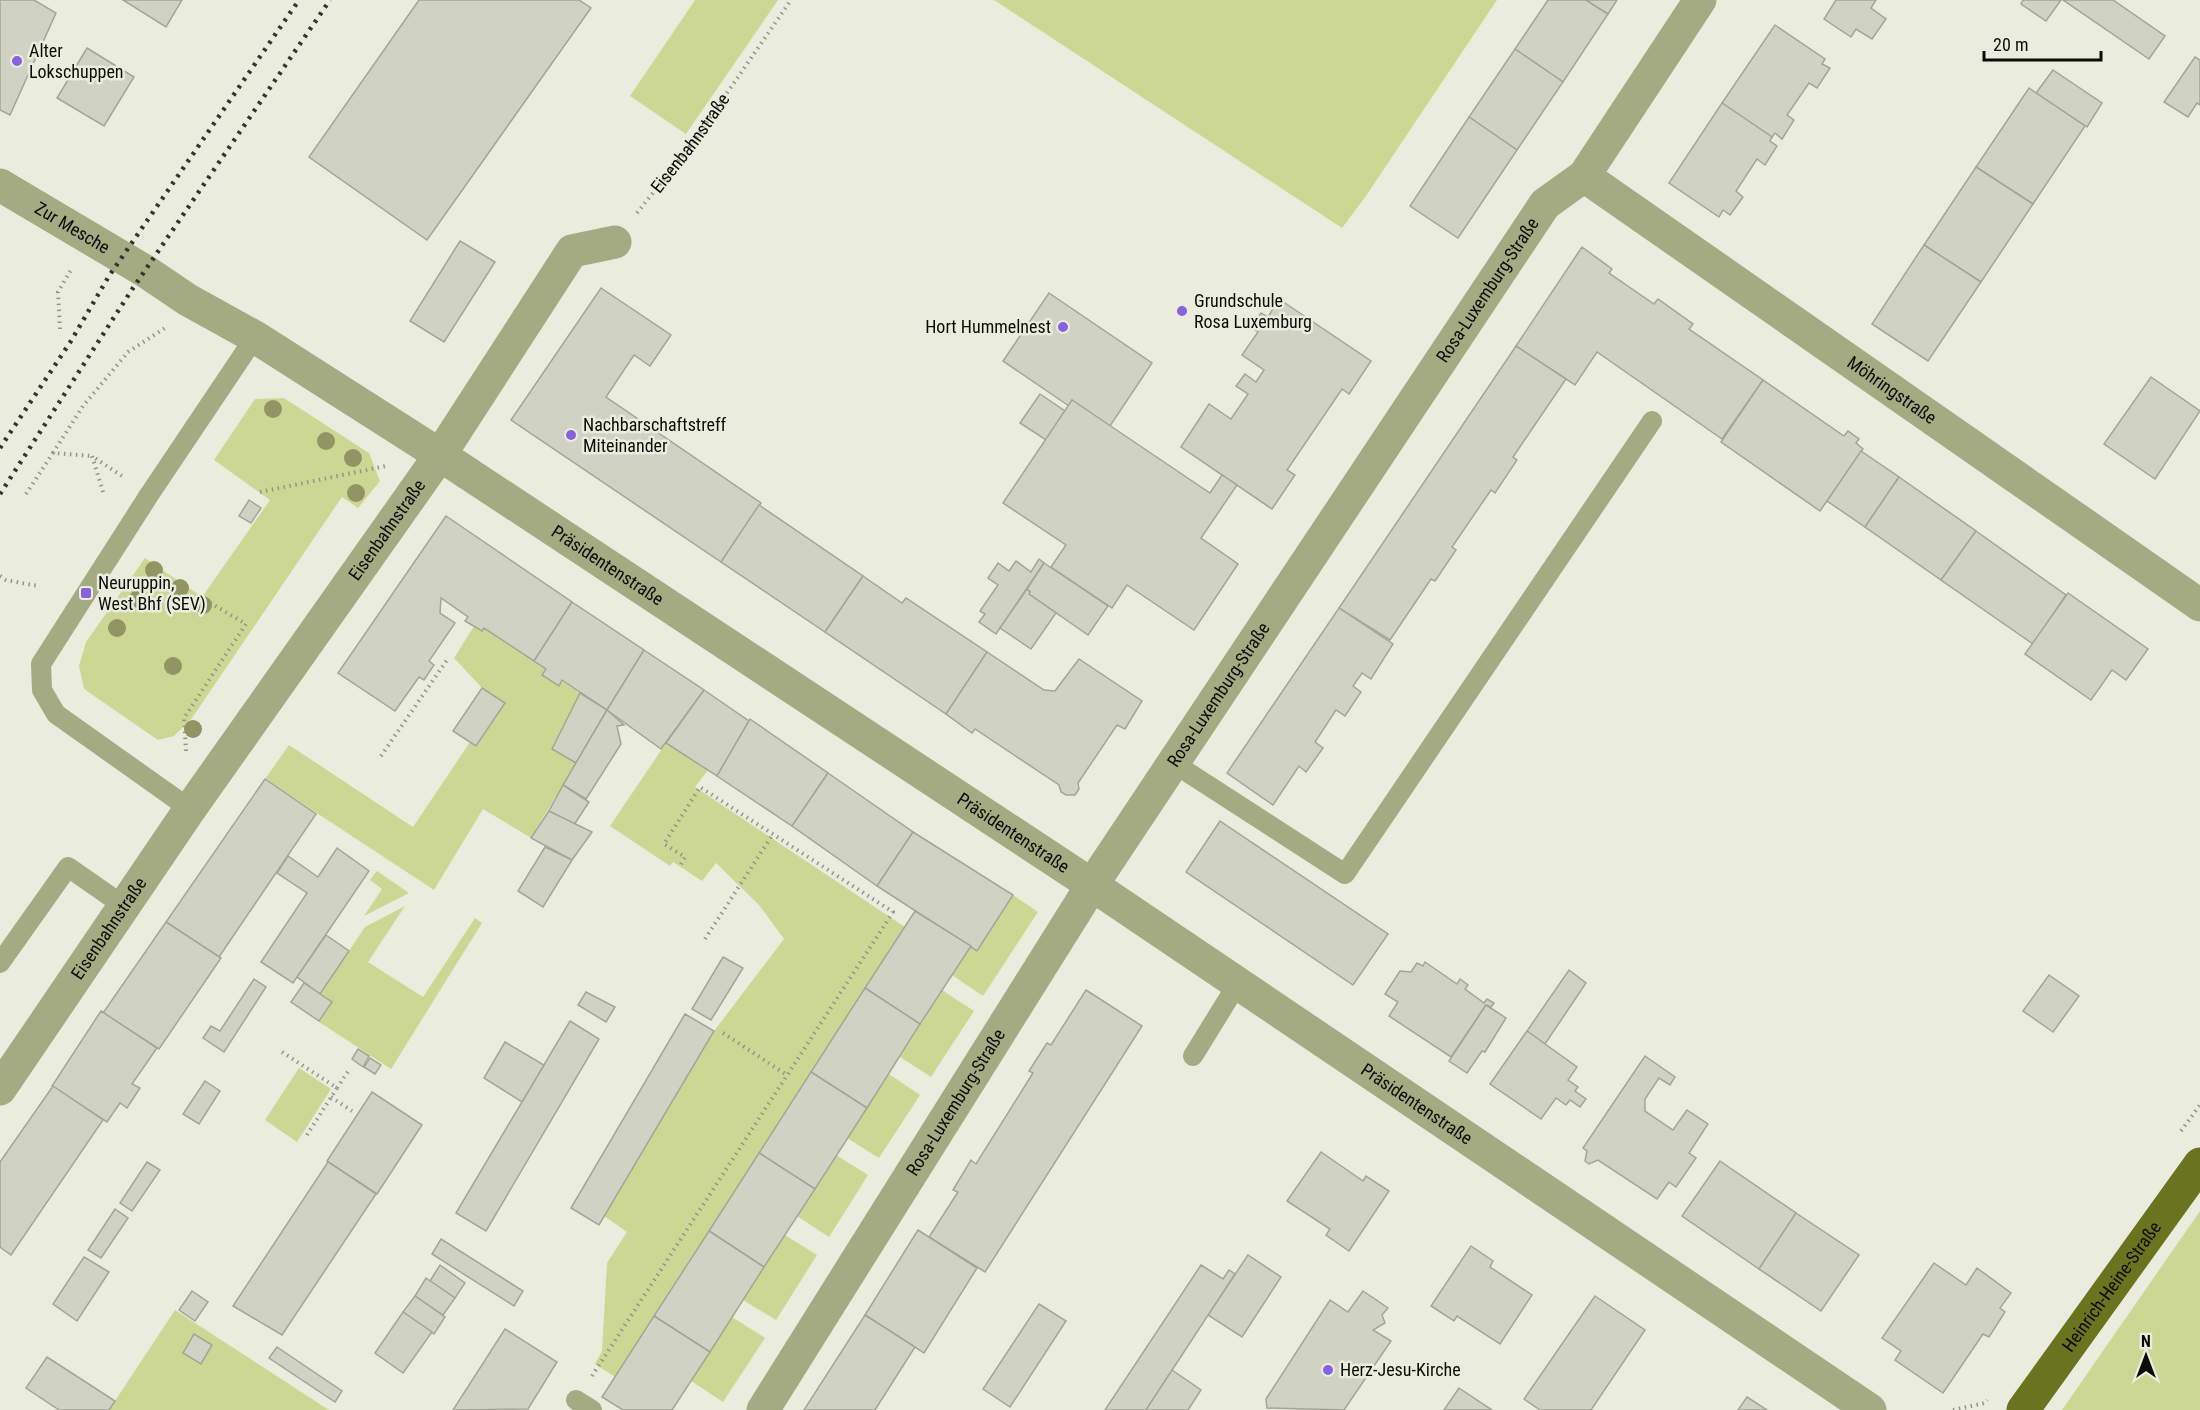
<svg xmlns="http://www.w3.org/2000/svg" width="2200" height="1410" font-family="'Roboto Condensed',sans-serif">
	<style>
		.green { fill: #cdd794 }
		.building { fill: #d0d3c3; stroke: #a3a596; stroke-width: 1.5 }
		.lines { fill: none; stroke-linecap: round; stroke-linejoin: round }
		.path { stroke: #93968a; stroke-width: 4; stroke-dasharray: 1.5 4.5; stroke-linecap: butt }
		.lane { stroke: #a4aa82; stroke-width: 20 }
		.street { stroke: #a4aa82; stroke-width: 33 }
		.primary { stroke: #6a731e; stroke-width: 33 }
		.rail { stroke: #33352e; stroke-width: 4.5; stroke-dasharray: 3 6; stroke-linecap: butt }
		.tree { fill: #909563 }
		.poi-dot { fill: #8861db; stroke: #eaeddd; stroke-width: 2 }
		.labels { text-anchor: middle; stroke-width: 5; stroke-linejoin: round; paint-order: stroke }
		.poi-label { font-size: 18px; fill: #0c0d08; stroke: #eaeddd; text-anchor: start }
		.street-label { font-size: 18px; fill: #0c0d08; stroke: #eaeddd }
	</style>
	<rect width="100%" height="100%" fill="#eaeddd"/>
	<!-- green -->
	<g class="green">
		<path d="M695,0H778L686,134L630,96Z"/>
		<path d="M994,0H1497L1366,196L1342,228Z"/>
		<path d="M284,398L369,453L380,481L358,508L342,497L192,718L174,736L158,740L84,689L79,666L86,642L145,558L202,597L270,500L214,460L255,399Z"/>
		<path d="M474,626L481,631L484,628L546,669L542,675L559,685L562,680L580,693L552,749L576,763L531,838L483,809L434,890L265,779L289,745L413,827L470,742L476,746L505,703L482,688L454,658Z"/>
		<path d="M666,743L708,770L695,787L905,927L615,1377L595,1364L602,1351L607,1263L627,1232L604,1216L714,1031L784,939L759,905L716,863L702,881L673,862L670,866L610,826Z"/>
		<path d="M377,871L409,893L364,916L382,889L370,880Z"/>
		<path d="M1013,895L1038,912L983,996L952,975L971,946L978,950Z"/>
		<path d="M405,906L368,962L423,997L475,918L482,923L391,1069L319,1022L332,1002L320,994L365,927Z"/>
		<path d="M942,990L974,1011L931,1077L900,1057Z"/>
		<path d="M299,1068L331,1089L297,1142L265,1120Z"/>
		<path d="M889,1074L920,1095L879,1158L847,1138Z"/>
		<path d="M836,1155L868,1175L829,1237L797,1216Z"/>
		<path d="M2200,1211V1410H2062Z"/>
		<path d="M785,1235L817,1255L776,1320L743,1300Z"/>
		<path d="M175,1310L329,1410H109Z"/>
		<path d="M732,1317L765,1338L723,1402L691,1381Z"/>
	</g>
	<!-- building -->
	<g class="building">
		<path d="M0,0H34L56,13L10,115L0,110Z"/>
		<path d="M123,0H182L166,27Z"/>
		<path d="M419,0H579L591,8L427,240L309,157Z"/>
		<path d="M1548,0H1586L1608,14L1563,82L1515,49Z"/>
		<path d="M1586,0H1617L1608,14Z"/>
		<path d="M1836,0H1876L1871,8L1886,19L1872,39L1856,29L1851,37L1824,19Z"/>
		<path d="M2023,0H2061L2046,21L2021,4Z"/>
		<path d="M2063,0H2113L2165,36L2149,59Z"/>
		<path d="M1775,25L1825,59L1822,64L1830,68L1817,88L1809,83L1787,115L1794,120L1782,139L1775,133L1772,137L1722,103Z"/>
		<path d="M87,48L134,77L104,126L57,98Z"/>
		<path d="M1515,49L1563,82L1517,150L1469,117Z"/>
		<path d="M2195,57L2200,60V105L2197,103L2188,117L2164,102Z"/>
		<path d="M2053,70L2102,103L2087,127L2036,93Z"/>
		<path d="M2029,88L2085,126L2033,204L1976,167Z"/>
		<path d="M1722,103L1772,137L1770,141L1777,146L1765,165L1757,159L1736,191L1743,197L1730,215L1723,210L1719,217L1669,183Z"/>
		<path d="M1469,117L1517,150L1458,238L1410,206Z"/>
		<path d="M1976,167L2033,204L1981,282L1924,245Z"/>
		<path d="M460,241L495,262L444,342L410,321Z"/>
		<path d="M1924,245L1981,282L1928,361L1872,324Z"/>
		<path d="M1582,247L1612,269L1609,273L1654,304L1658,299L1693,324L1689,329L1763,380L1722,439L1597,352L1575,385L1516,346Z"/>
		<path d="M601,288L671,335L650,366L634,355L606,397L761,503L721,562L511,420Z"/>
		<path d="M1049,293L1152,363L1110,426L1072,400L1069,406L1003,361Z"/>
		<path d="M1279,299L1371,361L1349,394L1342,389L1287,470L1295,475L1272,509L1181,447L1209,404L1231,419L1248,394L1236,386L1245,374L1256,382L1264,370L1242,355L1258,332L1251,327L1261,313L1268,317Z"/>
		<path d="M1516,346L1566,379L1513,457L1517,460L1495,493L1491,490L1452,547L1456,550L1435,581L1431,579L1390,640L1339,608Z"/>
		<path d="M2151,377L2200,411L2155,479L2104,444Z"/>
		<path d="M1763,380L1844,436L1848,431L1859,439L1856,443L1863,449L1820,511L1721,442Z"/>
		<path d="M1040,394L1065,411L1046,440L1020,423Z"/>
		<path d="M1072,400L1210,493L1222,475L1237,485L1201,538L1238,564L1194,630L1127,585L1112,608L1051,567L1066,545L1003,503Z"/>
		<path d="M1861,451L1899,477L1865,527L1827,501Z"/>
		<path d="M1899,477L1976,531L1941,580L1865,527Z"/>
		<path d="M249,500L261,508L251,523L239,516Z"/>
		<path d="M759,505L863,576L825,632L721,562Z"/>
		<path d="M446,516L572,602L534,661L484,628L482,631L465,621L468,617L441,598L440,613L455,623L429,661L434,665L424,680L419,677L395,711L338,673Z"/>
		<path d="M1976,531L2066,595L2033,644L1941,580Z"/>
		<path d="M1039,559L1044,563L996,634L979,622L985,614L980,611L998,585L988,578L998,563L1009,571L1016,561L1031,572Z"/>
		<path d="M1044,563L1108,606L1088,635L1029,594L1030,592L1027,589Z"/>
		<path d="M863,576L902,603L906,598L987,652L946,714L825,632Z"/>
		<path d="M1027,589L1030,592L1029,594L1056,613L1031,649L1000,628Z"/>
		<path d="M2068,593L2148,649L2126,680L2112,670L2091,700L2025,654Z"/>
		<path d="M572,602L644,650L607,710L562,680L559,686L542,675L546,669L534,661Z"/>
		<path d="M1339,608L1393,644L1371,679L1362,673L1353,686L1361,692L1345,716L1336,710L1315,742L1323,748L1306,772L1299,766L1273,805L1227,773Z"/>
		<path d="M644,650L704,690L661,749L607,710Z"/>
		<path d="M987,652L1044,690L1055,691L1079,659L1142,701L1125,729L1117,725L1078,783L1079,789L1075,795H1066L1061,792L1059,785L975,729L972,733L946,714Z"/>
		<path d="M482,688L505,703L476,746L453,731Z"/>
		<path d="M704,690L749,721L717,776L666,743Z"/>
		<path d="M580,693L607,710L576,763L552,749Z"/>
		<path d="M607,710L624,725L617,726L621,744L586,799L563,785Z"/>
		<path d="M750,719L828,773L792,826L717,776Z"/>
		<path d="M828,773L913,832L877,886L792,826Z"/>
		<path d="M265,779L316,814L219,957L166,922Z"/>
		<path d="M563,785L589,802L574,825L549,811Z"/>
		<path d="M549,811L592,832L572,860L531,838Z"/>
		<path d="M1220,821L1388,934L1353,985L1186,872Z"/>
		<path d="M913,832L1013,895L977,951L877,886Z"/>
		<path d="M545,847L572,860L543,907L518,891Z"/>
		<path d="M337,848L369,871L293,983L261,962L307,893L277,873L288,856L318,877Z"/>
		<path d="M915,911L971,946L920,1024L865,988Z"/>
		<path d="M166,922L221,958L159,1049L103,1013Z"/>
		<path d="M326,935L349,951L320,994L297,977Z"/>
		<path d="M723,957L743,968L711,1020L692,1009Z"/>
		<path d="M1425,962L1457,984L1460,979L1468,985L1465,989L1484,1003L1487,999L1494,1003L1491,1007L1486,1005L1451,1057L1389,1016L1398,1002L1385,994L1400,971L1411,972L1417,963L1423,966Z"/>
		<path d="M1569,970L1586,983L1545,1044L1527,1031Z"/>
		<path d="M2049,975L2079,996L2053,1032L2023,1011Z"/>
		<path d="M254,979L266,987L224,1052L203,1038L211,1026L220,1031Z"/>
		<path d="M304,983L332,1002L319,1021L291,1002Z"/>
		<path d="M865,988L920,1024L867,1108L811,1072Z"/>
		<path d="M1086,990L1142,1026L985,1272L929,1237L958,1192L953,1190L971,1160L976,1164L1033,1073L1029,1071L1047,1043L1051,1045Z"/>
		<path d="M586,992L615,1007L606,1022L578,1005Z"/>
		<path d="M1486,1005L1506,1018L1485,1052L1482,1051L1467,1073L1449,1061Z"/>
		<path d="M101,1011L157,1048L132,1084L140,1088L127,1108L120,1103L107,1122L52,1086Z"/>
		<path d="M685,1014L714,1031L599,1225L571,1208Z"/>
		<path d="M570,1021L599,1039L486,1231L456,1213Z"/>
		<path d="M1527,1031L1577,1067L1568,1080L1578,1087L1575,1091L1586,1099L1580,1107L1570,1100L1566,1105L1556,1098L1541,1119L1490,1084Z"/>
		<path d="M505,1042L544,1065L522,1102L484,1078Z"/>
		<path d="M358,1049L369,1056L363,1067L352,1059Z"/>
		<path d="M1645,1056L1675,1077L1670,1085L1659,1078L1645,1099V1111L1673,1130L1687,1110L1708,1124L1689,1153L1696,1158L1676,1187L1669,1182L1657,1199L1598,1160L1589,1164L1585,1161L1587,1151L1583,1148Z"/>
		<path d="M370,1058L381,1065L375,1074L364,1067Z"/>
		<path d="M811,1072L867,1108L815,1189L759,1153Z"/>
		<path d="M205,1081L220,1091L199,1124L183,1114Z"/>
		<path d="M53,1086L103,1120L11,1255L0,1247V1162Z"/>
		<path d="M372,1092L422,1125L377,1194L327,1161Z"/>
		<path d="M1321,1152L1363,1181L1366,1176L1389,1191L1349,1251L1326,1235L1330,1229L1287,1201Z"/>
		<path d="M759,1153L815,1189L764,1267L709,1231Z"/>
		<path d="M1720,1161L1796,1213L1759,1269L1682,1216Z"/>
		<path d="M147,1162L160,1170L132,1211L120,1203Z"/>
		<path d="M328,1162L376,1194L282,1335L233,1306Z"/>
		<path d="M115,1209L128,1218L101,1258L88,1250Z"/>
		<path d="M1796,1213L1859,1255L1821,1311L1759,1269Z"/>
		<path d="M918,1230L977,1268L924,1353L865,1315Z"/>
		<path d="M709,1231L764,1267L710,1352L654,1316Z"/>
		<path d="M441,1239L523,1291L514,1306L432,1254Z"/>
		<path d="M1471,1246L1493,1261L1490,1267L1532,1295L1500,1344L1457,1316L1454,1321L1431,1306Z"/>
		<path d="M1248,1255L1281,1277L1242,1337L1208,1315Z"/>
		<path d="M84,1257L109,1272L77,1321L53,1304Z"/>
		<path d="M1934,1263L1966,1285L1977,1268L2011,1293L2000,1308L2005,1312L1989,1337L1983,1334L1943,1393L1895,1360L1901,1351L1882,1338Z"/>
		<path d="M440,1265L465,1283L455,1298L430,1281Z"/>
		<path d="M1201,1265L1223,1279L1229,1270L1235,1274L1146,1410H1105Z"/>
		<path d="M426,1278L455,1298L443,1315L415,1296Z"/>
		<path d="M192,1291L208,1302L195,1321L179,1310Z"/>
		<path d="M1363,1291L1388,1308L1382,1315L1385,1323L1373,1330L1391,1341L1344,1410L1267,1408L1266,1399L1330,1300L1348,1312Z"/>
		<path d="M415,1296L445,1317L434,1334L403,1312Z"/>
		<path d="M1595,1296L1645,1330L1591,1410H1540L1524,1399Z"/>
		<path d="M1039,1304L1066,1321L1010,1407L983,1389Z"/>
		<path d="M403,1312L432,1332L403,1373L375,1353Z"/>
		<path d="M865,1315L915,1347L875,1410H804Z"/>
		<path d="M654,1316L710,1352L672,1410H623L602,1397Z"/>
		<path d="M505,1329L557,1362L528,1409L453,1410Z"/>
		<path d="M194,1334L212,1345L201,1364L183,1353Z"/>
		<path d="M277,1347L342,1391L335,1402L269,1358Z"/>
		<path d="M47,1357L115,1401L109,1410H59L26,1388Z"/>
		<path d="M1172,1370L1201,1390L1188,1410H1146Z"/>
		<path d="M1459,1388L1492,1410H1444Z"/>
		<path d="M1747,1397L1767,1410H1738Z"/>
	</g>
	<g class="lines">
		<!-- path -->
		<g class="path">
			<path id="s1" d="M637,213L694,141L791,0"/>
			<path d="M60,329L58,292L72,268"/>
			<path d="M53,453L83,406L128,352L165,328"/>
			<path d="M103,492L92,456L125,478"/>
			<path d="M260,492L386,466"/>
			<path d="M26,494L53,453L92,456"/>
			<path d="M0,576L6,580L38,586"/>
			<path d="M186,751L184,718L246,624L202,598"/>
			<path d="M381,756L447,660"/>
			<path d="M705,939L773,834"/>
			<path d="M723,1033L787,1075"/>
			<path d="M282,1052L337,1088L305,1138"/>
			<path d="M337,1088L349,1070"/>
			<path d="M331,1097L352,1111"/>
			<path d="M2181,1131L2200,1105"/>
			<path d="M592,1376L893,912L700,787L664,844L685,857L680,866"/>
			<path d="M1953,1410L1985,1403L1987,1400"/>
		</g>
		<!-- lane -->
		<g class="lane">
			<path d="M1175,764L1345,874L1652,421"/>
			<path d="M190,809L56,714L42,690L41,664L149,495L255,337"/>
			<path d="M0,963L68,867L124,906"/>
			<path d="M1193,1056L1238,983"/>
			<path d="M576,1400L592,1410"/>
		</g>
		<!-- street -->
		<g class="street">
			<path id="s2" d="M1584,176L2200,605"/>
			<path id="s3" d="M0,185L145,271L188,300L255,337L440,455L1092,885L1870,1410"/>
			<path id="s4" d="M0,1089L190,809L440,455L572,251L615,242"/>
			<path id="s5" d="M763,1410L1092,885L1545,204L1584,176L1700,0"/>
		</g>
		<!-- primary -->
		<path class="primary" id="s6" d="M2023,1410L2200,1164"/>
		<!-- rail -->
		<g class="rail">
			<path d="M0,448L71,341L109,276L299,0"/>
			<path d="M0,494L131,291L330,0"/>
		</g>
	</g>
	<!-- trees -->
	<g class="tree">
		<circle cx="273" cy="409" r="9"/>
		<circle cx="326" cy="441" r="9"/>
		<circle cx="353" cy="458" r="9"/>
		<circle cx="356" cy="493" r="9"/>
		<circle cx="154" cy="570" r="9"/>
		<circle cx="180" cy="588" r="9"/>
		<circle cx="138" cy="599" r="9"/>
		<circle cx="203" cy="605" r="9"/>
		<circle cx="117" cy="628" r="9"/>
		<circle cx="173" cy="666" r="9"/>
		<circle cx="193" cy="729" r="9"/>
	</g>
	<!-- markers -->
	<g class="poi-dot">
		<circle cx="17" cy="61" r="6"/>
		<circle cx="1182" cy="311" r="6"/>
		<circle cx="1063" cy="327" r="6"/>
		<circle cx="571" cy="435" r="6"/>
		<rect x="80" y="587" width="12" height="12" rx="3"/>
		<circle cx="1328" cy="1370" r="6"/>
	</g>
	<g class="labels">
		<!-- poi labels -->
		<g class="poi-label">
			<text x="29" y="57">Alter<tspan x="29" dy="21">Lokschuppen</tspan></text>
			<text x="1194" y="307">Grundschule<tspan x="1194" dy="21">Rosa Luxemburg</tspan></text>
			<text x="1051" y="333" text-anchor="end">Hort Hummelnest</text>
			<text x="583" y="431">Nachbarschaftstreff<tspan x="583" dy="21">Miteinander</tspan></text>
			<text x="98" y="589">Neuruppin,<tspan x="98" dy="21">West Bhf (SEV)</tspan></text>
			<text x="1340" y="1376">Herz-Jesu-Kirche</text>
		</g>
		<!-- street labels -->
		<g class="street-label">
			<text dy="6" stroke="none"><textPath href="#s1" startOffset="88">Eisenbahnstraße</textPath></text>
			<text dy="6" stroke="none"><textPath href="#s3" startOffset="84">Zur Mesche</textPath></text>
			<text dy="6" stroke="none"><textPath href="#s5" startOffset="1334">Rosa-Luxemburg-Straße</textPath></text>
			<text dy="6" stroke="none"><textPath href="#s2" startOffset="375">Möhringstraße</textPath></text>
			<text dy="6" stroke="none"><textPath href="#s4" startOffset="680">Eisenbahnstraße</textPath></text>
			<text dy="6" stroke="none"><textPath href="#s3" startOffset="717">Präsidentenstraße</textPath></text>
			<text dy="6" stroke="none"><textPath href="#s5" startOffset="848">Rosa-Luxemburg-Straße</textPath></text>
			<text dy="6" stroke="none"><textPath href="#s3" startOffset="1203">Präsidentenstraße</textPath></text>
			<text dy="6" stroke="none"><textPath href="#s4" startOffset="194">Eisenbahnstraße</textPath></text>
			<text dy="6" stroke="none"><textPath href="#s5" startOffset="363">Rosa-Luxemburg-Straße</textPath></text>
			<text dy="6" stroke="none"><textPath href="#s3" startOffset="1689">Präsidentenstraße</textPath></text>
			<text dy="6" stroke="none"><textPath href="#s6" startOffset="152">Heinrich-Heine-Straße</textPath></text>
		</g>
	</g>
	<!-- north arrow -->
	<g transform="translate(2146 1356)" stroke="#eaeddd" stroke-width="4.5" paint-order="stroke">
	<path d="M0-4.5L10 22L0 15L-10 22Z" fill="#0c0d08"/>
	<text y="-9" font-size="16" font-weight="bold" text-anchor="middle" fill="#0c0d08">N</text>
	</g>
	<!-- scale -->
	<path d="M1984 51v9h117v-9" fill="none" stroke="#0c0d08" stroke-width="3"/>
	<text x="1993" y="51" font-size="18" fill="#0c0d08" stroke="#eaeddd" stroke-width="4.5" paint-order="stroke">20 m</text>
</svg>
